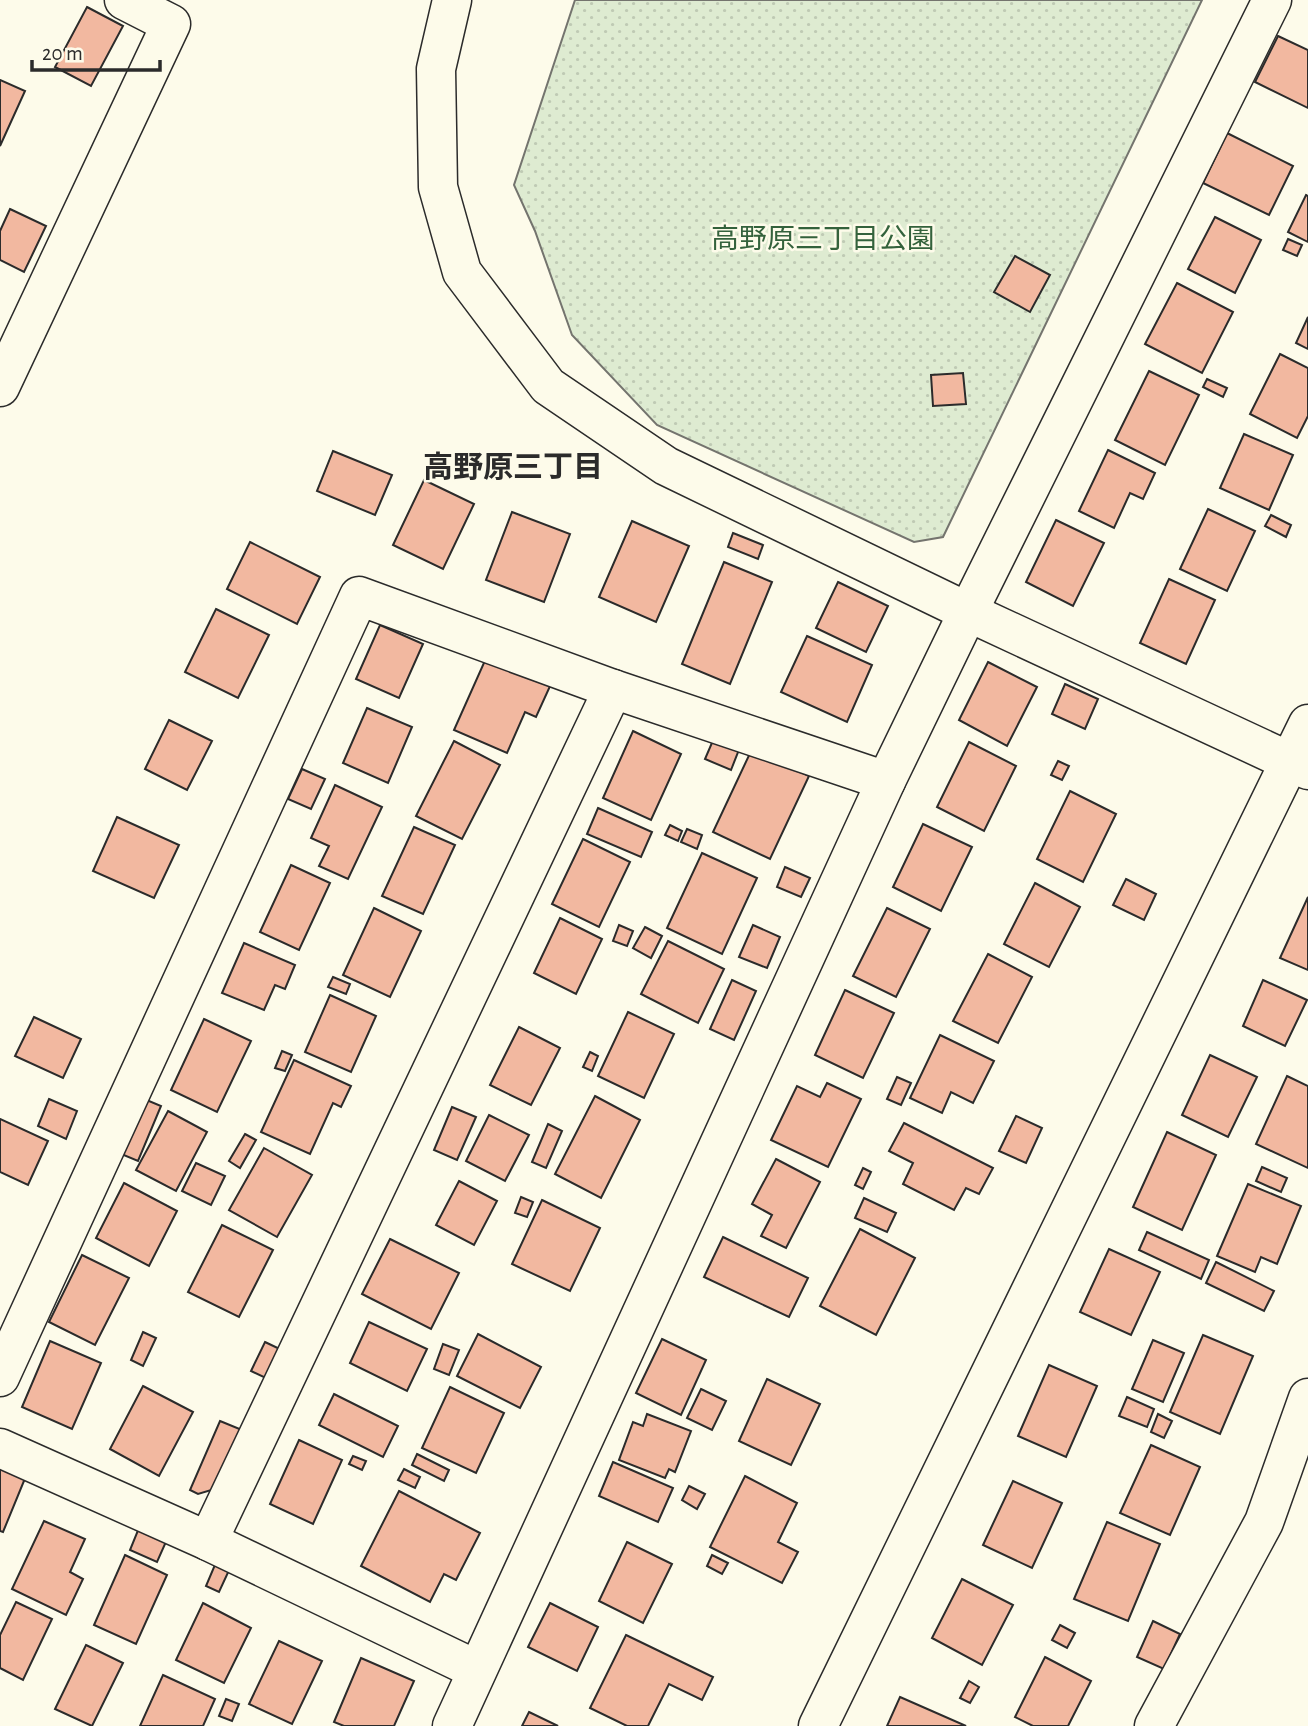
<svg xmlns="http://www.w3.org/2000/svg" width="1308" height="1726" font-family="'Alegreya Sans','Noto Sans JP',sans-serif">
	<style>
		.park { fill: url(#park-dots); stroke: #74746e; stroke-width: 2 }
		.building { fill: #f2b8a0; stroke: #2b2b2b; stroke-width: 2 }
		.lines { fill: none; stroke-linecap: round; stroke-linejoin: round }
		.minor-casing { stroke: #2b2b2b; stroke-width: 41 }
		.tertiary-casing { stroke: #2b2b2b; stroke-width: 41 }
		.minor { stroke: #fdfbea; stroke-width: 38 }
		.tertiary { stroke: #fdfbea; stroke-width: 38 }
		.labels { text-anchor: middle; stroke-width: 5; stroke-linejoin: round; paint-order: stroke }
		.park-label { font-size: 28px; fill: #34623c; stroke: #fdfbea }
		.neighbourhood-label { font-size: 30px; font-weight: bold; fill: #2b2b2b; stroke: #fdfbea }
	</style>
	<defs>
		<pattern id="park-dots" width="8" height="8" patternUnits="userSpaceOnUse" patternTransform="scale(1.75)"><rect width="8" height="8" fill="#deebd1"/><path d="M2 2h.1M6 6h.1" fill="none" stroke="#bfcab4" stroke-width="1.8" stroke-linecap="round"/></pattern>
	</defs>
	<rect width="100%" height="100%" fill="#fdfbea"/>
	<!-- park -->
	<path class="park" d="M575,0H1202L943,537L914,542L657,425L572,335L535,231L514,185Z"/>
	<!-- building -->
	<g class="building">
		<path d="M87,7L123,26L91,86L55,67Z"/>
		<path d="M1278,36L1308,50V108L1255,82Z"/>
		<path d="M0,80L25,91L0,146Z"/>
		<path d="M1227,133L1293,166L1269,215L1203,183Z"/>
		<path d="M1306,195L1308,196V242L1288,232Z"/>
		<path d="M10,209L46,226L24,272L0,260V231Z"/>
		<path d="M1215,217L1261,240L1235,293L1188,269Z"/>
		<path d="M1288,239L1302,245L1297,256L1283,250Z"/>
		<path d="M1015,256L1050,275L1030,312L994,292Z"/>
		<path d="M1177,283L1233,312L1202,373L1145,344Z"/>
		<path d="M1308,317V349L1296,343Z"/>
		<path d="M1280,354L1308,368V416L1297,438L1250,414Z"/>
		<path d="M1149,371L1199,395L1165,465L1115,440Z"/>
		<path d="M963,373L966,404L933,406L931,375Z"/>
		<path d="M1207,379L1227,388L1223,397L1203,387Z"/>
		<path d="M1244,434L1293,455L1269,510L1220,488Z"/>
		<path d="M1108,450L1155,473L1143,499L1130,493L1114,528L1079,511Z"/>
		<path d="M333,451L392,475L375,515L317,491Z"/>
		<path d="M424,480L474,504L443,569L393,545Z"/>
		<path d="M1208,509L1255,531L1227,591L1180,569Z"/>
		<path d="M512,512L570,534L544,602L486,580Z"/>
		<path d="M1271,515L1291,525L1286,537L1265,526Z"/>
		<path d="M1056,520L1104,543L1073,606L1026,582Z"/>
		<path d="M632,521L689,546L656,622L599,597Z"/>
		<path d="M733,533L763,545L758,559L728,547Z"/>
		<path d="M250,542L320,577L297,624L227,589Z"/>
		<path d="M724,562L772,582L730,684L682,664Z"/>
		<path d="M1169,579L1215,600L1186,664L1140,643Z"/>
		<path d="M838,582L888,606L866,652L816,628Z"/>
		<path d="M216,609L269,635L238,698L185,672Z"/>
		<path d="M380,625L423,644L399,698L356,679Z"/>
		<path d="M807,636L872,665L847,722L781,692Z"/>
		<path d="M487,656L551,684L536,717L525,712L507,753L454,730Z"/>
		<path d="M988,662L1037,687L1007,746L959,720Z"/>
		<path d="M1065,684L1098,699L1085,729L1052,714Z"/>
		<path d="M367,708L412,727L388,783L343,763Z"/>
		<path d="M169,720L212,741L187,790L145,769Z"/>
		<path d="M633,731L681,754L651,820L603,798Z"/>
		<path d="M717,731L742,742L731,770L705,759Z"/>
		<path d="M454,741L500,765L462,839L416,816Z"/>
		<path d="M969,742L1016,766L984,831L937,807Z"/>
		<path d="M752,749L809,776L770,859L713,832Z"/>
		<path d="M1058,761L1069,766L1062,780L1051,775Z"/>
		<path d="M302,769L325,779L311,809L288,799Z"/>
		<path d="M335,785L382,807L348,879L319,866L329,846L311,838Z"/>
		<path d="M1070,791L1116,814L1083,882L1037,859Z"/>
		<path d="M598,808L652,832L641,857L587,834Z"/>
		<path d="M117,817L179,845L154,898L93,871Z"/>
		<path d="M923,824L972,847L941,911L893,887Z"/>
		<path d="M670,825L682,831L678,841L665,835Z"/>
		<path d="M414,827L455,845L423,914L382,896Z"/>
		<path d="M687,829L702,835L697,849L681,842Z"/>
		<path d="M583,839L630,862L599,927L552,904Z"/>
		<path d="M702,853L757,878L722,954L667,928Z"/>
		<path d="M291,865L330,883L299,950L260,932Z"/>
		<path d="M785,867L810,878L801,897L777,887Z"/>
		<path d="M1126,879L1156,894L1144,920L1113,905Z"/>
		<path d="M1035,883L1080,907L1049,967L1004,944Z"/>
		<path d="M1308,897V970L1280,958Z"/>
		<path d="M374,908L421,931L390,997L343,975Z"/>
		<path d="M887,908L930,929L896,997L853,976Z"/>
		<path d="M560,918L602,939L576,994L534,973Z"/>
		<path d="M619,925L633,931L627,946L613,941Z"/>
		<path d="M753,925L780,937L767,968L739,957Z"/>
		<path d="M645,927L662,936L651,958L633,948Z"/>
		<path d="M668,941L724,969L698,1023L641,994Z"/>
		<path d="M244,943L295,965L285,989L275,985L264,1010L222,993Z"/>
		<path d="M988,954L1032,977L998,1043L953,1021Z"/>
		<path d="M333,977L350,984L346,994L328,987Z"/>
		<path d="M732,980L756,991L734,1040L710,1029Z"/>
		<path d="M1263,980L1307,1000L1285,1046L1243,1026Z"/>
		<path d="M845,990L894,1013L863,1078L815,1055Z"/>
		<path d="M330,995L376,1016L351,1072L305,1052Z"/>
		<path d="M628,1012L674,1034L644,1098L598,1076Z"/>
		<path d="M34,1017L81,1039L63,1078L15,1056Z"/>
		<path d="M204,1019L251,1041L217,1112L171,1090Z"/>
		<path d="M519,1027L560,1048L531,1105L490,1085Z"/>
		<path d="M940,1035L994,1061L973,1103L951,1092L942,1113L910,1098Z"/>
		<path d="M282,1051L292,1055L285,1071L275,1068Z"/>
		<path d="M590,1052L598,1056L592,1071L583,1067Z"/>
		<path d="M1210,1055L1257,1077L1228,1137L1182,1115Z"/>
		<path d="M294,1060L351,1086L341,1107L333,1103L310,1154L261,1132Z"/>
		<path d="M1287,1076L1308,1086V1168L1256,1144Z"/>
		<path d="M897,1077L911,1083L901,1105L887,1099Z"/>
		<path d="M827,1083L861,1099L828,1167L771,1140L797,1086L820,1097Z"/>
		<path d="M137,1096L161,1106L138,1161L114,1151Z"/>
		<path d="M595,1096L640,1120L601,1198L555,1174Z"/>
		<path d="M49,1099L77,1111L66,1139L38,1126Z"/>
		<path d="M452,1107L476,1117L457,1160L434,1150Z"/>
		<path d="M168,1111L207,1132L176,1191L136,1170Z"/>
		<path d="M489,1115L529,1135L505,1181L466,1161Z"/>
		<path d="M1016,1116L1042,1128L1026,1163L999,1151Z"/>
		<path d="M0,1119L48,1141L28,1185L0,1172Z"/>
		<path d="M904,1123L993,1168L979,1194L966,1188L954,1210L903,1184L913,1163L889,1151Z"/>
		<path d="M548,1124L562,1131L546,1168L532,1162Z"/>
		<path d="M1167,1132L1216,1155L1182,1230L1133,1207Z"/>
		<path d="M245,1134L256,1140L240,1168L229,1161Z"/>
		<path d="M264,1148L312,1175L277,1237L229,1210Z"/>
		<path d="M776,1159L820,1182L786,1248L761,1236L772,1215L752,1204Z"/>
		<path d="M196,1163L225,1176L211,1205L182,1191Z"/>
		<path d="M1262,1167L1287,1178L1281,1192L1256,1181Z"/>
		<path d="M863,1168L871,1172L863,1189L855,1185Z"/>
		<path d="M459,1181L497,1201L474,1245L436,1225Z"/>
		<path d="M124,1183L177,1211L149,1266L96,1238Z"/>
		<path d="M1248,1184L1301,1206L1277,1264L1261,1257L1255,1272L1217,1256Z"/>
		<path d="M521,1197L533,1202L527,1217L515,1213Z"/>
		<path d="M864,1198L896,1213L887,1232L855,1218Z"/>
		<path d="M542,1200L600,1228L570,1291L512,1264Z"/>
		<path d="M222,1225L273,1250L239,1317L188,1292Z"/>
		<path d="M860,1229L915,1258L876,1335L820,1306Z"/>
		<path d="M1147,1232L1209,1260L1201,1279L1139,1250Z"/>
		<path d="M723,1237L808,1278L789,1317L704,1277Z"/>
		<path d="M390,1239L459,1273L431,1329L362,1294Z"/>
		<path d="M1109,1249L1160,1272L1131,1335L1080,1312Z"/>
		<path d="M82,1255L129,1278L95,1345L49,1322Z"/>
		<path d="M1216,1262L1274,1291L1264,1311L1206,1283Z"/>
		<path d="M369,1322L427,1349L407,1391L350,1363Z"/>
		<path d="M143,1332L156,1338L143,1366L131,1360Z"/>
		<path d="M478,1334L541,1367L520,1408L457,1376Z"/>
		<path d="M1203,1335L1253,1356L1220,1434L1170,1412Z"/>
		<path d="M662,1339L706,1360L681,1415L636,1393Z"/>
		<path d="M1153,1340L1184,1353L1163,1402L1132,1389Z"/>
		<path d="M50,1341L101,1363L72,1429L22,1407Z"/>
		<path d="M265,1342L284,1351L270,1380L251,1371Z"/>
		<path d="M443,1344L459,1350L449,1375L434,1369Z"/>
		<path d="M1049,1365L1097,1386L1066,1457L1018,1436Z"/>
		<path d="M767,1379L820,1404L791,1465L739,1441Z"/>
		<path d="M143,1386L193,1412L159,1476L110,1449Z"/>
		<path d="M450,1387L504,1413L476,1473L422,1448Z"/>
		<path d="M701,1389L726,1401L712,1430L687,1418Z"/>
		<path d="M334,1394L398,1426L383,1457L319,1425Z"/>
		<path d="M1127,1397L1154,1409L1147,1427L1119,1416Z"/>
		<path d="M647,1414L691,1431L675,1472L669,1469L665,1478L619,1460L633,1422L643,1426Z"/>
		<path d="M1158,1414L1172,1421L1164,1438L1151,1432Z"/>
		<path d="M220,1421L247,1432L225,1486L198,1494L190,1490Z"/>
		<path d="M299,1440L342,1460L313,1524L270,1504Z"/>
		<path d="M1151,1445L1200,1467L1170,1535L1120,1513Z"/>
		<path d="M417,1454L449,1470L444,1481L412,1465Z"/>
		<path d="M353,1456L366,1461L362,1470L349,1464Z"/>
		<path d="M613,1462L673,1488L658,1522L599,1496Z"/>
		<path d="M0,1465L26,1476L3,1532L0,1531Z"/>
		<path d="M404,1469L420,1477L415,1488L398,1480Z"/>
		<path d="M745,1476L797,1503L778,1542L798,1552L782,1583L710,1547Z"/>
		<path d="M1013,1481L1062,1503L1032,1568L983,1545Z"/>
		<path d="M689,1486L705,1494L697,1509L682,1500Z"/>
		<path d="M399,1491L480,1533L456,1580L444,1574L430,1602L361,1566Z"/>
		<path d="M44,1521L85,1539L70,1572L83,1579L66,1615L12,1589Z"/>
		<path d="M1107,1522L1160,1544L1128,1621L1074,1599Z"/>
		<path d="M141,1523L169,1535L157,1562L130,1550Z"/>
		<path d="M627,1542L672,1564L643,1623L599,1601Z"/>
		<path d="M125,1555L167,1575L136,1644L94,1625Z"/>
		<path d="M712,1555L728,1563L722,1574L707,1566Z"/>
		<path d="M217,1560L231,1566L219,1592L206,1586Z"/>
		<path d="M962,1579L1013,1605L982,1665L932,1638Z"/>
		<path d="M16,1602L52,1619L23,1680L0,1668V1635Z"/>
		<path d="M203,1603L251,1628L224,1683L176,1660Z"/>
		<path d="M550,1603L598,1627L577,1671L528,1647Z"/>
		<path d="M1153,1621L1180,1634L1164,1669L1137,1657Z"/>
		<path d="M1060,1625L1075,1633L1067,1648L1052,1640Z"/>
		<path d="M626,1635L713,1677L702,1700L669,1684L648,1726H627L590,1708Z"/>
		<path d="M279,1641L322,1661L292,1724L249,1704Z"/>
		<path d="M86,1645L123,1663L92,1726L55,1709Z"/>
		<path d="M1045,1657L1091,1681L1068,1726H1033L1015,1717Z"/>
		<path d="M361,1658L414,1681L394,1726H344L334,1722Z"/>
		<path d="M163,1675L215,1699L203,1726H140Z"/>
		<path d="M969,1681L979,1687L970,1703L960,1698Z"/>
		<path d="M900,1697L966,1726H887Z"/>
		<path d="M226,1699L239,1704L232,1721L219,1716Z"/>
		<path d="M529,1712L558,1726H522Z"/>
	</g>
	<g class="lines">
		<defs>
			<g id="minor">
				<path d="M452,0L436,69L438,187L462,272L548,386L666,466L968,612L1308,770"/>
				<path d="M0,387L171,24L124,0"/>
				<path d="M0,1377L359,596L613,689L886,781"/>
				<path d="M0,1448L208,1541L477,1670"/>
				<path d="M208,1541L613,689"/>
				<path d="M452,1726L886,781L968,612L1272,0"/>
				<path d="M1154,1726L1264,1522L1308,1398"/>
			</g>
			<path id="tertiary" d="M818,1726L1308,724"/>
		</defs>
		<!-- minor casing -->
		<use href="#minor" class="minor-casing"/>
		<!-- tertiary casing -->
		<use href="#tertiary" class="tertiary-casing"/>
		<!-- minor -->
		<use href="#minor" class="minor"/>
		<!-- tertiary -->
		<use href="#tertiary" class="tertiary"/>
	</g>
	<g class="labels">
		<!-- park labels -->
		<g class="park-label">
			<text x="823" y="248">高野原三丁目公園</text>
		</g>
		<!-- neighbourhood labels -->
		<g class="neighbourhood-label">
			<text x="513" y="477">高野原三丁目</text>
		</g>
	</g>
	<!-- scale -->
	<path d="M32 60v10h128v-10" fill="none" stroke="#2b2b2b" stroke-width="3.5"/>
	<text x="42" y="60" font-size="21" fill="#2b2b2b" stroke="#fdfbea" stroke-width="5" paint-order="stroke">20 m</text>
</svg>
